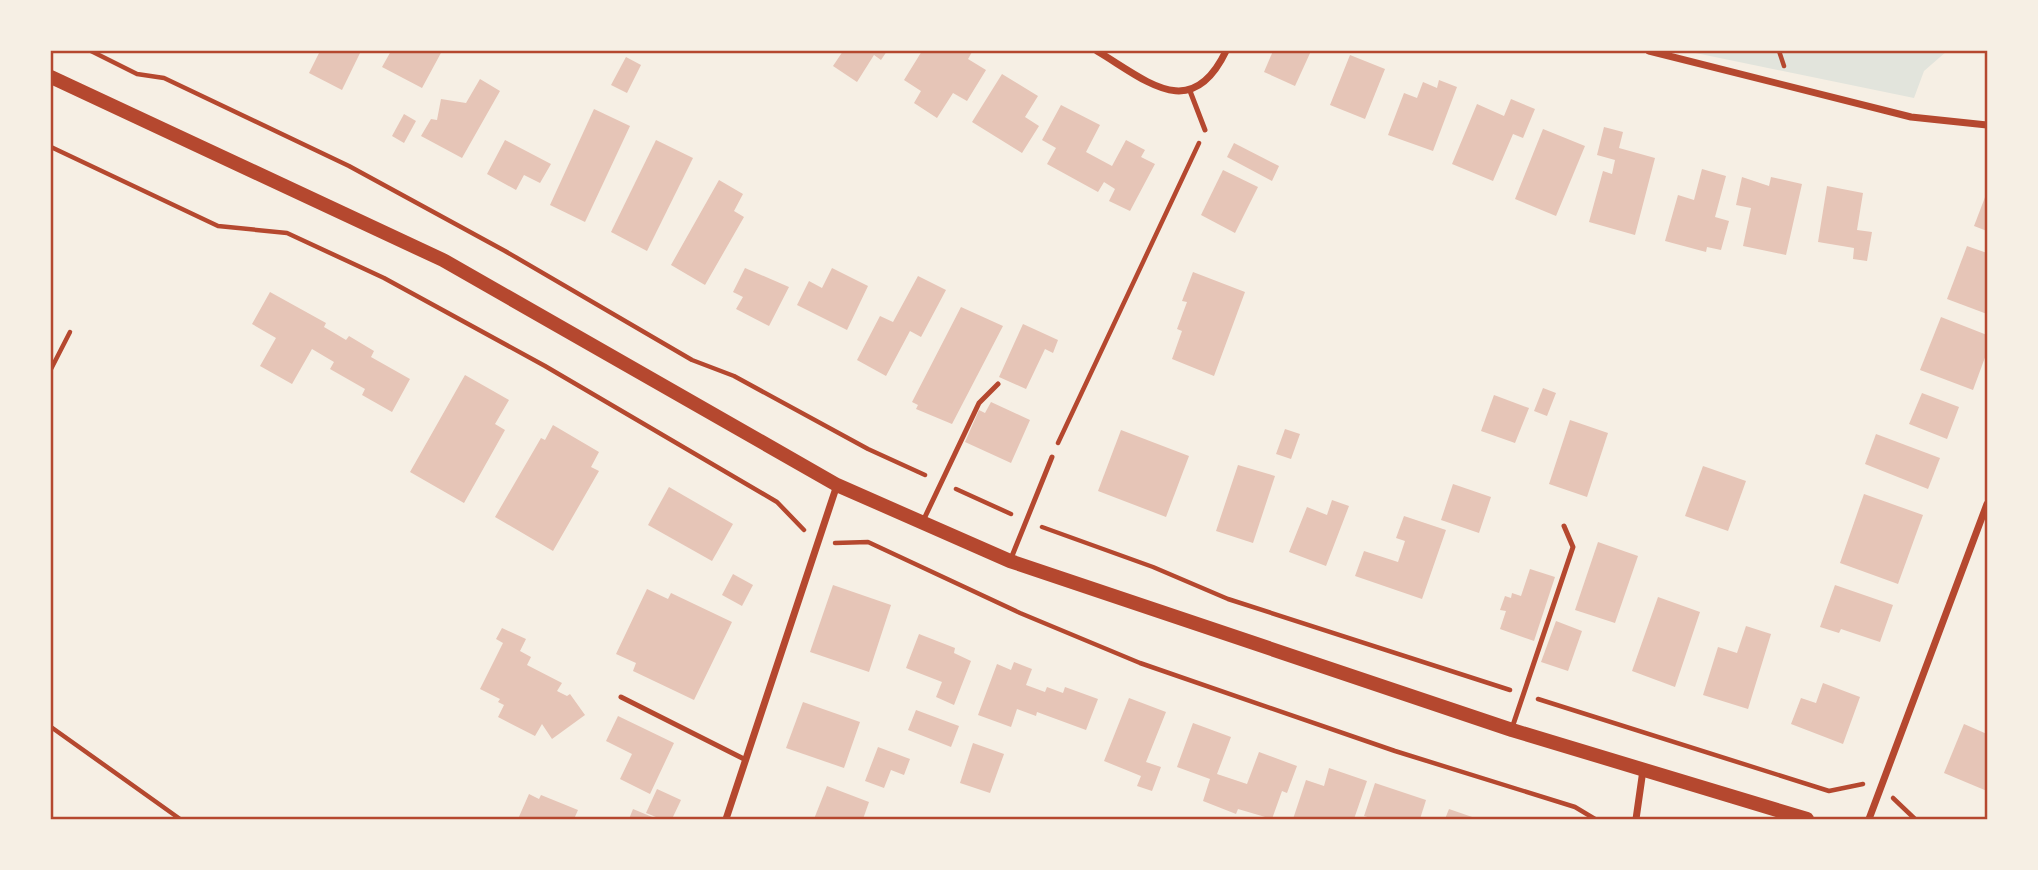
<svg xmlns="http://www.w3.org/2000/svg" width="2038" height="870" font-family="Barlow,sans-serif">
	<style>
		.green { fill: #e2e4dc }
		.building { fill: #e6c5b7 }
		.lines { fill: none; stroke-linecap: round; stroke-linejoin: round }
		.path { stroke: #b5482f; stroke-width: 4.5 }
		.service { stroke: #b5482f; stroke-width: 5 }
		.minor { stroke: #b5482f; stroke-width: 7 }
		.secondary { stroke: #b5482f; stroke-width: 14 }
		.neatline { fill: none; stroke: #b5482f; stroke-width: 2.5 }
	</style>
	<rect width="100%" height="100%" fill="#f6efe4"/>
	<!-- green -->
	<path class="green" d="M1686,51H1947L1924,71L1914,98Z"/>
	<!-- building -->
	<g class="building">
		<path d="M320,51H361L342,90L309,73Z"/>
		<path d="M391,51L403,52L442,51L422,88L382,67Z"/>
		<path d="M843,51H887L881,60L874,55L857,82L833,66Z"/>
		<path d="M922,51H969L972,52L968,59L986,70L967,101L953,93L937,118L914,103L921,91L904,80Z"/>
		<path d="M1273,51H1311L1295,86L1264,72Z"/>
		<path d="M1350,55L1385,69L1365,119L1330,105Z"/>
		<path d="M626,57L641,65L627,93L611,85Z"/>
		<path d="M1002,74L1038,96L1025,117L1039,126L1022,153L972,122Z"/>
		<path d="M480,79L500,91L462,158L421,136L431,119L437,120L441,99L466,103Z"/>
		<path d="M1439,80L1457,87L1433,151L1388,135L1404,93L1417,98L1423,82L1437,88Z"/>
		<path d="M1511,99L1535,109L1523,138L1513,134L1493,181L1452,164L1477,104L1504,116Z"/>
		<path d="M1061,105L1100,125L1086,152L1112,166L1126,140L1145,150L1141,157L1155,164L1130,211L1109,201L1115,189L1104,182L1098,192L1047,164L1056,148L1042,140Z"/>
		<path d="M594,109L630,126L585,222L550,205Z"/>
		<path d="M404,114L416,121L404,143L392,136Z"/>
		<path d="M1604,127L1623,132L1619,148L1655,158L1635,235L1589,222L1603,171L1612,174L1615,160L1597,155Z"/>
		<path d="M1543,129L1585,146L1556,216L1515,199Z"/>
		<path d="M505,140L551,164L540,183L524,175L516,190L487,174Z"/>
		<path d="M656,140L693,158L647,251L611,232Z"/>
		<path d="M1234,143L1279,166L1272,181L1227,157Z"/>
		<path d="M1702,169L1726,176L1715,217L1729,221L1721,250L1707,247L1706,252L1665,241L1678,195L1694,200Z"/>
		<path d="M1223,170L1258,187L1235,233L1201,215Z"/>
		<path d="M1742,177L1769,186L1771,177L1802,184L1786,255L1743,246L1751,208L1736,205Z"/>
		<path d="M719,180L743,194L734,211L744,217L705,285L671,265Z"/>
		<path d="M1827,186L1863,193L1857,230L1872,232L1867,261L1853,259L1854,248L1818,242Z"/>
		<path d="M1987,192V231L1974,226Z"/>
		<path d="M1967,246L1987,253V314L1947,299Z"/>
		<path d="M745,268L789,287L769,326L736,309L743,297L733,292Z"/>
		<path d="M832,268L868,286L847,330L797,305L809,281L822,288Z"/>
		<path d="M1193,272L1245,292L1214,376L1172,359L1182,331L1177,329L1187,302L1182,301Z"/>
		<path d="M918,276L946,290L921,337L910,331L886,376L857,360L880,316L893,322Z"/>
		<path d="M270,292L326,323L324,327L336,334L346,340L349,336L374,351L371,357L410,379L392,412L362,395L365,389L330,369L334,362L312,349L292,384L260,366L276,338L252,324Z"/>
		<path d="M961,307L1003,326L952,424L916,409L918,405L912,402Z"/>
		<path d="M1941,317L1987,335V352L1973,390L1920,370Z"/>
		<path d="M1023,324L1058,340L1053,353L1045,349L1026,389L999,377Z"/>
		<path d="M465,375L509,400L495,424L505,430L464,503L410,472Z"/>
		<path d="M1543,388L1556,393L1547,416L1534,411Z"/>
		<path d="M1922,393L1959,407L1947,439L1909,424Z"/>
		<path d="M1494,395L1529,408L1515,443L1481,431Z"/>
		<path d="M991,402L1030,420L1011,463L965,442L979,410L985,413Z"/>
		<path d="M1570,420L1608,433L1587,497L1549,484Z"/>
		<path d="M553,425L599,452L591,467L599,471L553,551L495,517L541,438L545,440Z"/>
		<path d="M1285,429L1300,434L1291,459L1276,454Z"/>
		<path d="M1121,430L1189,456L1166,517L1098,491Z"/>
		<path d="M1876,434L1940,458L1928,489L1865,464Z"/>
		<path d="M1238,465L1275,476L1253,543L1216,531Z"/>
		<path d="M1703,466L1746,481L1728,531L1685,516Z"/>
		<path d="M1453,484L1491,497L1479,533L1441,520Z"/>
		<path d="M669,487L733,524L712,561L648,525Z"/>
		<path d="M1864,494L1923,515L1898,584L1840,563Z"/>
		<path d="M1332,500L1349,506L1326,566L1289,552L1307,507L1327,515Z"/>
		<path d="M1404,516L1446,530L1422,599L1355,576L1364,551L1398,562L1405,541L1396,538Z"/>
		<path d="M1598,542L1638,556L1615,623L1575,610Z"/>
		<path d="M1530,569L1555,577L1534,641L1500,629L1506,611L1500,610L1505,596L1511,598L1512,593L1521,596Z"/>
		<path d="M733,574L753,585L742,606L722,595Z"/>
		<path d="M833,585L891,605L869,672L810,652Z"/>
		<path d="M1835,585L1893,605L1880,642L1841,629L1839,633L1820,627Z"/>
		<path d="M647,589L668,599L671,593L732,622L694,700L633,671L636,663L616,654Z"/>
		<path d="M1658,597L1700,612L1675,687L1632,671Z"/>
		<path d="M1556,621L1582,631L1568,671L1541,662Z"/>
		<path d="M1746,626L1771,634L1748,709L1703,695L1718,647L1737,653Z"/>
		<path d="M502,628L526,639L520,651L531,657L527,665L562,683L557,691L567,696L570,694L585,715L552,739L542,724L535,736L498,717L504,705L498,702L500,699L480,689L503,643L496,639Z"/>
		<path d="M919,634L955,648L954,653L971,661L954,705L936,697L942,682L906,668Z"/>
		<path d="M1014,662L1032,669L1026,685L1045,692L1047,687L1063,693L1065,687L1098,699L1086,730L1037,712L1036,716L1017,709L1011,727L978,715L997,664L1011,670Z"/>
		<path d="M1823,683L1860,697L1843,744L1791,724L1801,698L1816,703Z"/>
		<path d="M1129,698L1166,712L1146,762L1161,767L1152,791L1137,786L1141,776L1104,761Z"/>
		<path d="M803,702L860,722L844,768L786,748Z"/>
		<path d="M916,710L959,726L951,747L908,730Z"/>
		<path d="M618,716L674,743L650,794L620,779L632,754L606,741Z"/>
		<path d="M1193,723L1231,737L1217,774L1247,784L1259,752L1297,766L1287,793L1282,791L1272,819L1238,809L1236,814L1203,801L1210,779L1177,767Z"/>
		<path d="M1964,724L1987,734V791L1944,773Z"/>
		<path d="M973,743L1004,754L990,793L960,783Z"/>
		<path d="M878,747L910,759L904,775L891,770L884,788L865,781Z"/>
		<path d="M1329,768L1367,781L1354,819H1293L1306,780L1324,786Z"/>
		<path d="M1375,783L1426,800L1420,819H1374L1364,816Z"/>
		<path d="M827,786L869,802L863,819H814Z"/>
		<path d="M657,789L681,800L672,819H661L646,813Z"/>
		<path d="M529,794L539,799L541,795L578,810L574,819H518Z"/>
		<path d="M633,809L657,819H629Z"/>
		<path d="M1449,809L1478,819H1445Z"/>
	</g>
	<g class="lines">
		<!-- path -->
		<g class="path">
			<path d="M91,51L137,74L164,78L349,166L505,251L692,360L734,376L868,449L925,475"/>
			<path d="M1779,51L1784,66"/>
			<path d="M51,147L218,226L287,233L384,278L545,366L777,502L804,530"/>
			<path d="M51,369L70,332"/>
			<path d="M1058,443L1199,143"/>
			<path d="M956,489L1011,514"/>
			<path d="M1042,527L1153,567L1228,599L1510,690"/>
			<path d="M835,543L868,542L1020,613L1140,663L1395,751L1575,807L1595,819"/>
			<path d="M1538,699L1829,791L1863,784"/>
			<path d="M51,727L180,819"/>
			<path d="M1893,798L1915,819"/>
		</g>
		<!-- service -->
		<g class="service">
			<path d="M1190,91L1205,130"/>
			<path d="M923,521L979,403L998,384"/>
			<path d="M1010,561L1052,457"/>
			<path d="M621,697L746,760"/>
			<path d="M1512,728L1573,547L1564,526"/>
		</g>
		<!-- minor -->
		<g class="minor">
			<path d="M1097,51C1146,80 1191,124 1226,51"/>
			<path d="M1649,51L1911,117L1987,125"/>
			<path d="M726,819L837,485"/>
			<path d="M1636,819L1643,770"/>
			<path d="M1869,819L1987,504"/>
		</g>
		<!-- secondary -->
		<path class="secondary" d="M51,77L443,260L837,485L1010,561L1512,730L1807,819"/>
	</g>
	<!-- border -->
	<rect width="2038" height="870" fill="none" stroke="#f6efe4" stroke-width="105"/>
	<rect x="52" y="52" width="1934" height="766" class="neatline"/>
</svg>
